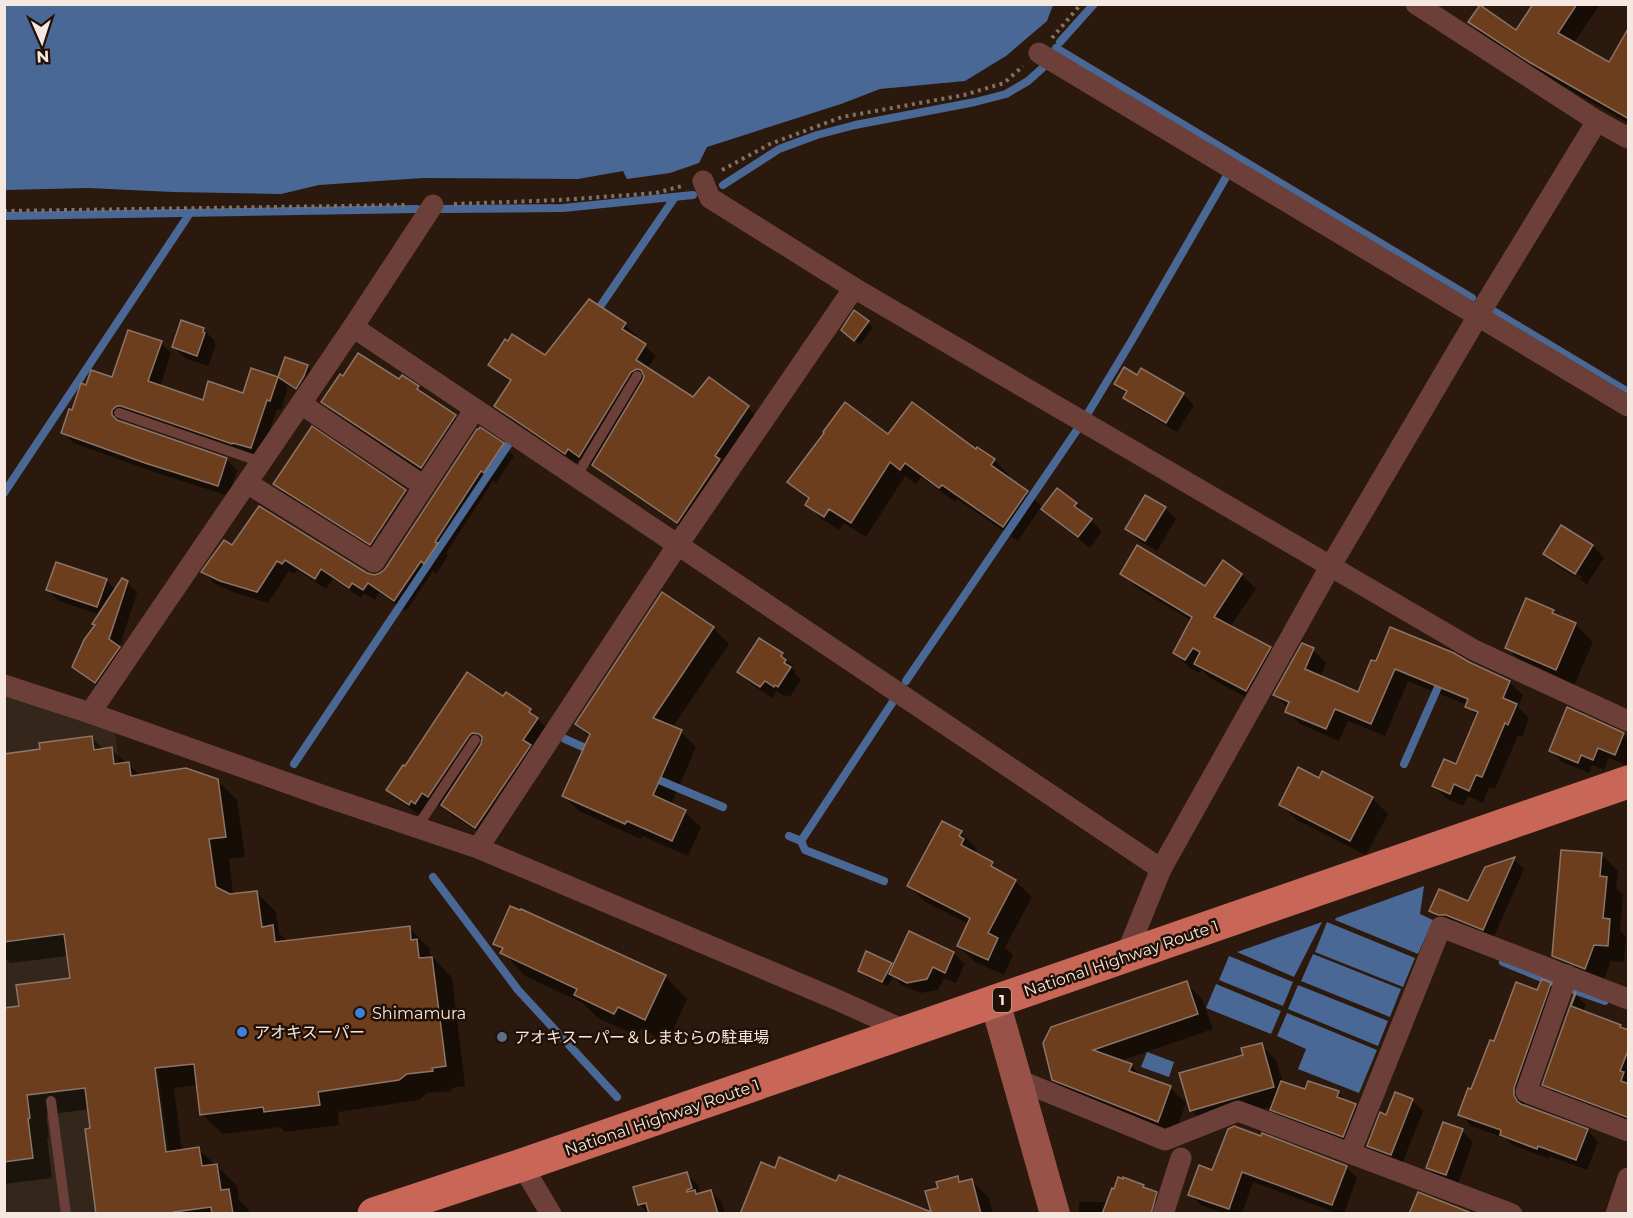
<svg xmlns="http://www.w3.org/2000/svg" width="1633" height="1218" font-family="Montserrat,'Noto Sans JP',sans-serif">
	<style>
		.industrial { fill: #34261a }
		.water { fill: #4a6895 }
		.shadow { fill: #0007; fill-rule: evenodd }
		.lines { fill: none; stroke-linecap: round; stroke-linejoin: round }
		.stream { stroke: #4a6895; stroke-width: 8 }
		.building { fill: #6d3e1e; stroke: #8c7567; stroke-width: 1.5 }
		.path { stroke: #807066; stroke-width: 4; stroke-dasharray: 3 4.5; stroke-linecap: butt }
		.service { stroke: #6c4039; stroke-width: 10 }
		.minor { stroke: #6c4039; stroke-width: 21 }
		.secondary { stroke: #985248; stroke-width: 30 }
		.trunk { stroke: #c86657; stroke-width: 33 }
		.shop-dot { fill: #3f7fe0; stroke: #211005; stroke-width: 2 }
		.service-dot { fill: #5c6f8a; stroke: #211005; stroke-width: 2 }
		.labels { text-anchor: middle; stroke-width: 5; stroke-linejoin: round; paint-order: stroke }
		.shield { fill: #211005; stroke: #b5a79e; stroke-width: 1.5 }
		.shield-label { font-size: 15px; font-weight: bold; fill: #f5e8e0 }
		.street-label { font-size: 16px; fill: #f5e8e0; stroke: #211005 }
		.poi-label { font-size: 16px; fill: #f5e8e0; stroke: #211005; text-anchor: start }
	</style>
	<rect width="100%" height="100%" fill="#2b190e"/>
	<!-- industrial -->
	<path class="industrial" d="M5,695L115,733L177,1213L5,1214Z"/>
	<!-- water -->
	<g class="water">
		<path d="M4,5L5,4L1053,5L1047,21L1006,56L965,81L880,89L841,104L707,147L699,163L670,173L627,179L623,171L578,179L423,178L319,185L281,194L173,192L88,188L5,190Z"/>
		<path d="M1424,886L1420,914L1433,920L1418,954L1335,920L1336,918Z"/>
		<path d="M1322,922L1294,977L1237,952Z"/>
		<path d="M1327,922L1415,958L1403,987L1315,952Z"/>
		<path d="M1313,954L1401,989L1390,1017L1301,981Z"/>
		<path d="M1229,956L1293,982L1283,1006L1219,980Z"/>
		<path d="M1216,984L1281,1011L1271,1034L1206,1008Z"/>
		<path d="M1298,985L1388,1021L1378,1046L1288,1009Z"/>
		<path d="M1287,1013L1377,1050L1359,1093L1298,1069L1306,1049L1277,1036Z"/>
		<path d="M1147,1052L1174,1062L1169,1077L1141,1067Z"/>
	</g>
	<!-- shadow -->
	<g class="shadow">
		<path d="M1538,4H1597L1599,6L1573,44L1609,64L1628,30V123L1544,75L1483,36L1470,22L1516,32Z"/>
		<path d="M589,301L625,325L636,335L634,338L645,346L656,356L647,369L693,399L748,407L758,418L688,532L604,475L592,463L590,466L579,459L576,463L506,416L496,406L511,382L500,375L490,365L545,357Z"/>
		<path d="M868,322L873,328L860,345L848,335Z"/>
		<path d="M203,329L215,341L214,344L216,345L208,366L185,358L173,347Z"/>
		<path d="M161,343L171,353L160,387L204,402L243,394L277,378L279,380L286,359L307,366L317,376L306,397L288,386L281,410L277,409L261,458L128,416L122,420V423L227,460L237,470L229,496L157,473L73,443L63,432L87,387L113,379Z"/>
		<path d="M1137,377L1183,394L1194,405L1177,432L1136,408L1125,397L1127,394L1116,383Z"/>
		<path d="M399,381L418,388L427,397L455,416L466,427L432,479L335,413L323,402Z"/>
		<path d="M312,429L406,491L415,500L380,553L284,493L275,484Z"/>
		<path d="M889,436L976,451L994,460L1009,475L1007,478L1027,492L1043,508L1076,504L1087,515L1086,516L1102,531L1090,548L1054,520L1041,507L1018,541L957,499L955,502L921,477L916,484L905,476L866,537L844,523L839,530L822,519L807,505L810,501L789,482Z"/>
		<path d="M503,445L514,456L496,483L493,481L446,553L448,556L436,574L433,571L406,611L379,593L375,600L364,593L361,598L333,579L326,589L297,570L294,574L289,571L268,603L233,592L214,583L203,572L232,547L373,576L380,575Z"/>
		<path d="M1165,508L1176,519L1157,551L1138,540L1127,529Z"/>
		<path d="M1561,527L1593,546L1604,558L1587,584L1556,565L1545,554ZM1556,560L1582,577L1581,579L1556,564Z"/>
		<path d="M1223,562L1242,575L1256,589L1230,627L1270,648L1284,662L1260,705L1210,678L1202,670L1199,673L1190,668L1175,653L1192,621L1137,588L1122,574L1205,588Z"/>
		<path d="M106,580L116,590L127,582L137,593L119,648L129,658L106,692L84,677L74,667L96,626L100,615L59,601L48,590Z"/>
		<path d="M663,594L713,628L729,644L672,728L681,732L696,747L671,805L685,812L701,827L688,856L643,836L641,839L579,811L564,796L590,738L577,724Z"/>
		<path d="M1553,611L1560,618L1575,624L1593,642L1574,686L1524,665L1507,648Z"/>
		<path d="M1313,650L1326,663L1320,677L1359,694L1372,662L1509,682L1523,695L1518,707L1529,718L1522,737L1518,735L1495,789L1489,787L1483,803L1468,796L1463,806L1447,799L1434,786L1457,765L1478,717L1467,706V705L1408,681L1385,736L1348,721L1339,741L1300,724L1287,711L1288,708L1275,695Z"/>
		<path d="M782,655L793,666L792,668L796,672L795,674L801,680L790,697L787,695L785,697L777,691L772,698L750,683L739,672Z"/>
		<path d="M504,698L530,710L548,730L486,837L453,816L441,804L439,806L433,802L420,815L399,801L388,790L405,768Z"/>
		<path d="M1623,734L1628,740V760L1626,765L1609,758L1604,770L1592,765L1589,773L1562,762L1551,750Z"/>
		<path d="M91,737L104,750L111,749L141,776L217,780L237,800L245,857L229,859L233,895L256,892L276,912L279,933L288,942L409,928L429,948L430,954L452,978L465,1086L451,1088L452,1091L427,1093L419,1100L338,1112L339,1125L285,1132L281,1127L222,1134L202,1114L198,1085L174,1088L182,1151L198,1149L217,1166L237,1186L239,1200L249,1210V1214H98L89,1109L46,1115L49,1138H47L52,1178L4,1184V1009L21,1007L72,979L69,956L10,963L4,958V756L41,751Z"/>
		<path d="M1319,780L1372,798L1388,814L1366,855L1297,820L1281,805Z"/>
		<path d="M961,833L977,849L975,853L979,857L992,863L1003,875L1015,881L1032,897L1005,947L1013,955L1004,975L975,962L959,946L969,924L925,902L909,886Z"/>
		<path d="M1601,854L1618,871L1616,888L1623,895L1620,931L1626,937L1624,962L1611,961L1602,984L1570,972L1553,955Z"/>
		<path d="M1514,859L1524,869L1493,939L1441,921L1431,911L1469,903L1486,868Z"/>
		<path d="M495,943L665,976L687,999L668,1042L641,1029L637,1036L598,1018L583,1003L525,976Z"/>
		<path d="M953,953L965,964L956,983L944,978L938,990L920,993L902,985L893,976L888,986L865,976L859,970L891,964L894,967Z"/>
		<path d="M1186,983L1202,999L1213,1029L1120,1061L1131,1065L1144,1079L1170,1088L1186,1103L1174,1136L1070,1095L1054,1079L1045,1043Z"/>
		<path d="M1550,984L1561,996L1525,1100L1524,1107L1587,1130L1598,1142L1587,1170L1549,1156V1159L1513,1145L1505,1138L1471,1126L1460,1114L1495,1043L1538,992Z"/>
		<path d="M1575,994L1586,1005L1583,1012L1620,1026L1628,1032V1123L1555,1095L1544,1084Z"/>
		<path d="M1261,1045L1276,1060L1283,1083L1306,1091L1338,1093L1348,1102L1355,1105L1367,1117L1354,1147L1283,1121L1272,1109L1273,1106L1207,1126L1192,1111L1181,1074L1245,1056Z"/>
		<path d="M1412,1100L1423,1111L1402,1164L1379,1156L1368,1145L1387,1117Z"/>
		<path d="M1462,1131L1473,1142L1457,1186L1439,1179L1427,1167Z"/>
		<path d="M1346,1167L1357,1178L1344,1214H1339L1253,1182L1242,1214H1225L1201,1205L1190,1194L1213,1172Z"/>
		<path d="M686,1174L698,1185L701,1194L711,1192L722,1203L725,1214H649L639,1204Z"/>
		<path d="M957,1177L963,1183L971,1180L989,1198L993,1214H933L940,1189Z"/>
		<path d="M1124,1179L1143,1186L1147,1190L1156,1194L1166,1204L1163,1214H1079V1202H1108Z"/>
	</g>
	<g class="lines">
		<!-- stream -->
		<g class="stream">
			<path d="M1060,42L1094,4"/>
			<path d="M1056,48L1472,298"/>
			<path d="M723,185L779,149L817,135L855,125L975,102L1006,94L1028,81L1048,63"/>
			<path d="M441,209L563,208L693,195"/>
			<path d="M4,216L417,209"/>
			<path d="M1495,312L1628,392"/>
			<path d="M595,314L675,197"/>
			<path d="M1088,413L1132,340L1229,172"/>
			<path d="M4,493L190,213"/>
			<path d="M906,681L1077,430"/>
			<path d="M565,739L592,751"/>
			<path d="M294,764L510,442"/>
			<path d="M1404,764L1442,678"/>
			<path d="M652,777L723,807"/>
			<path d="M789,836L801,841L896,697"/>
			<path d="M801,841L805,850L884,881"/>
			<path d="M433,877L518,990L617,1097"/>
			<path d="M1503,962L1552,982"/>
			<path d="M1571,989L1605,1001"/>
		</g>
	</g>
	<!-- building -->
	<g class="building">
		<path d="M1533,4H1577L1558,33L1609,62L1629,27V119L1529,62L1468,22L1480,5L1516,30Z"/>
		<path d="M589,299L626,323L622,329L646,344L636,360L693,397L709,377L749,406L715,456L720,459L677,523L592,465L643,380L644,376L641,370L637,369L631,372L579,457L568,449L565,454L494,406L511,380L488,365L505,339L508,341L512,334L545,355Z"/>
		<path d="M854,310L869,321L854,341L841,330Z"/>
		<path d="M181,320L204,328L203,332L205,333L197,356L172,347Z"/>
		<path d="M128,330L162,341L148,381L203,400L208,381L243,393L251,368L278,377L270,401L267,400L251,448L233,443L232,444L121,406H117L112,410V415L117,420L227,458L218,486L145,463L61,433L69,409L72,410L81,383L86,385L91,370L112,377Z"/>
		<path d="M358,353L399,379L402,375L419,386L417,389L456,415L421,468L321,402L340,374L343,376Z"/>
		<path d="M285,357L308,365L304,376L296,389L278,377Z"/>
		<path d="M1124,367L1137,375L1141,368L1184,393L1166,423L1123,398L1127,391L1114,384Z"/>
		<path d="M845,402L888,434L912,402L976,449L977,447L995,459L991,465L1028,491L1003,527L942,485L939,488L905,463L900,470L890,462L851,523L829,509L824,517L805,505L809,498L787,482L824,433L823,432Z"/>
		<path d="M312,426L406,490L370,545L273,484Z"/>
		<path d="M480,427L504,443L484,473L481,471L435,542L438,543L424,564L421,561L394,601L368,583L363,590L352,583L349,588L321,569L315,579L285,560L282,564L277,561L257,592L220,581L201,572L224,540L232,545L259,506L367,573L374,575L380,573L385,569L477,429H479Z"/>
		<path d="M1057,488L1077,503L1074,506L1092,519L1078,537L1041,509Z"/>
		<path d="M1145,495L1166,507L1145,541L1125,529Z"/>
		<path d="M1561,525L1593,545L1575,574L1543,554Z"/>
		<path d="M1137,545L1205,586L1223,560L1242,574L1214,617L1271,647L1246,691L1194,664L1200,652L1193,648L1185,660L1173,653L1192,617L1120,574Z"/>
		<path d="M56,562L107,579L97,607L46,590Z"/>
		<path d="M122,578L128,581L109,639L120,647L95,683L72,667L84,640L95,625L92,624Z"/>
		<path d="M662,592L714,627L653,718L682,730L653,795L686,810L672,841L627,821L625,824L562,796L590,734L575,724Z"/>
		<path d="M1526,598L1554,610L1552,613L1576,623L1556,670L1505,648Z"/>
		<path d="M1390,627L1454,653L1469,662L1510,681L1503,698L1517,704L1508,725L1505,723L1482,777L1476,775L1469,791L1454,784L1450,794L1432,786L1444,759L1456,764L1478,712L1465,707L1468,699L1395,669L1371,724L1335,709L1326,729L1285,712L1289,702L1273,695L1302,643L1314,648L1305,669L1358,692L1371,660L1376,661Z"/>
		<path d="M759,638L783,653L781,656L786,660L784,663L791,667L778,687L775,685L774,687L765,681L760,687L737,672Z"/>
		<path d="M467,672L503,696L506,692L531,709L529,712L538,718L523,740L531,745L475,828L441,805L481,744L482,737L479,734L472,733L469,736L428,797L422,793L415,804L411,801L409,805L386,790L403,765L405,766Z"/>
		<path d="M1567,707L1624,733L1615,755L1598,748L1593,760L1581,755L1578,763L1549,751Z"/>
		<path d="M92,736L94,750L112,747L114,764L129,762L131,776L186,768L218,779L226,837L209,839L216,887L230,894L257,891L262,927L273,925L275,942L410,926L411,940L417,939L419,958L432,957L446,1066L432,1068L433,1071L407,1074L399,1080L318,1092L320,1105L264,1112L263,1107L200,1115L194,1064L155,1068L166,1152L199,1147L202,1166L217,1164L221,1190L229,1189L233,1214H212L211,1207L174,1212V1214H96L85,1129L90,1128L85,1088L27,1095L30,1118L28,1119L33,1158L4,1162V1008L19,1006L16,985L70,978L64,934L4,942V754L40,749L39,743Z"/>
		<path d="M1298,767L1319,778L1322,771L1373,797L1350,841L1279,805Z"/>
		<path d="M942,821L962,831L959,836L964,839L961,845L993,862L991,866L1016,880L988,933L998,938L988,960L957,946L970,918L907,886Z"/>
		<path d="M1561,850L1602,853L1600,876L1607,877L1603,918L1610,919L1608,946L1594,945L1585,969L1552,956Z"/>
		<path d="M1515,857L1483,930L1446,915H1438L1429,911L1439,889L1468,901L1485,867Z"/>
		<path d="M510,906L520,910L521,909L666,975L645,1020L618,1007L614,1014L574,995L577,989L500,953L503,948L493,944Z"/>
		<path d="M909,931L954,952L945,973L933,967L927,979L907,983L889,974Z"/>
		<path d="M866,951L892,963L882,982L858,971Z"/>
		<path d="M1542,979L1551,983L1514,1088V1095L1517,1101L1521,1104L1588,1129L1576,1160L1538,1146L1537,1149L1500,1135L1501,1130L1458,1115L1468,1088L1471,1089L1490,1040L1494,1041L1516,982L1537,990Z"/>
		<path d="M1187,981L1198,1014L1093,1050L1132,1064L1129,1071L1171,1086L1158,1122L1052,1080L1043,1043L1051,1027Z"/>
		<path d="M1575,992L1576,993L1571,1006L1621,1025L1620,1027L1629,1030V1048L1620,1071L1624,1072L1621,1081L1629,1084V1118L1542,1085Z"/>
		<path d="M1262,1043L1274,1087L1190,1111L1179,1073L1243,1055L1241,1048Z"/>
		<path d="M1281,1081L1305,1089L1308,1081L1339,1091L1337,1097L1356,1104L1343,1137L1270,1110Z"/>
		<path d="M1395,1092L1413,1099L1391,1155L1367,1146L1380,1112L1386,1115Z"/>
		<path d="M1443,1122L1463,1129L1446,1175L1426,1168Z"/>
		<path d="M1234,1126L1261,1136L1262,1133L1347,1166L1332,1205L1242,1172L1229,1209L1188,1195L1199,1165L1212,1170L1228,1129Z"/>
		<path d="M779,1157L836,1181L839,1175L931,1212L925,1191L938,1188L936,1182L958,1176L959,1182L972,1179L981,1214H740L761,1162L775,1168Z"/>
		<path d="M687,1172L692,1188L687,1190V1192L695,1190L696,1194L711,1190L718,1214H649L646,1203L638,1205L633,1187Z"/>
		<path d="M1118,1177L1123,1179V1177L1144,1185L1143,1187L1157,1192L1151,1214H1102L1112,1188L1114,1189Z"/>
		<path d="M1418,1192L1474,1214H1409Z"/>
	</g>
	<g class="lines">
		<!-- path -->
		<g class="path">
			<path d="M1052,38L1081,4"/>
			<path d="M722,170L770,144L842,117L964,95L1004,83L1023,66"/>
			<path d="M454,204L560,200L656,193L682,186"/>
			<path d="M4,211L407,205"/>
		</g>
		<!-- service -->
		<g class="service">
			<path d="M119,413L261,462"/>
			<path d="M576,477L637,376"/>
			<path d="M417,827L475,740"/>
			<path d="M51,1101L66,1214"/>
		</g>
		<!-- minor -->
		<g class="minor">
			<path d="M1416,4L1597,121L1628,138"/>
			<path d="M1039,53L1628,406"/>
			<path d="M703,181L710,198L854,288L1474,650L1628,721"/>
			<path d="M353,327L1161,869"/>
			<path d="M301,404L424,486"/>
			<path d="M247,483L374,562L475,409"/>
			<path d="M4,685L90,713L324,796L478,848L833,998L906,1031"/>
			<path d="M90,713L353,327L433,205"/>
			<path d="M478,848L677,546L854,288"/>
			<path d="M1126,955L1161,869L1330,567L1478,316L1597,121"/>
			<path d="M1567,975L1526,1092L1628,1131"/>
			<path d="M1016,1079L1165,1140L1238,1111L1512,1214"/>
			<path d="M1350,1153L1441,927L1628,999"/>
			<path d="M522,1165L551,1214"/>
			<path d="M1163,1214L1181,1158"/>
			<path d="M1616,1214L1628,1178"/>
		</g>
		<!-- secondary -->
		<path class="secondary" d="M995,1002L1055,1214"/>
		<!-- trunk -->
		<path class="trunk" d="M374,1214L522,1165L1628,782"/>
	</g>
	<!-- markers -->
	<g class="shop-dot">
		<circle cx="360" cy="1013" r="6"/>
		<circle cx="242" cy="1032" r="6"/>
	</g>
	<circle class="service-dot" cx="502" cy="1037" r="6"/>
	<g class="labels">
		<!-- shield labels -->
		<rect class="shield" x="993" y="988" width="18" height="24" rx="4.5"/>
		<g class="shield-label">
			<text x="1002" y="1005">1</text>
		</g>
		<!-- street labels -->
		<g class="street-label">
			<text transform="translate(1121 958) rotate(-19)" y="6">National Highway Route 1</text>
			<text transform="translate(662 1117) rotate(-19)" y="6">National Highway Route 1</text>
		</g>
		<!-- poi labels -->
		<g class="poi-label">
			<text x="372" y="1019">Shimamura</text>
			<text x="254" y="1038">アオキスーパー</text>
			<text x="514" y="1043">アオキスーパー＆しまむらの駐車場</text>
		</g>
	</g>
	<!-- border -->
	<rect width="1633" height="1218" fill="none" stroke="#f5e8e0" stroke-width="12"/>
	<!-- north arrow -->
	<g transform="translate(42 42) rotate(177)" stroke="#211005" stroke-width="4.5" paint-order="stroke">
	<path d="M0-4.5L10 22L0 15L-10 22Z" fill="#f5e8e0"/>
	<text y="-9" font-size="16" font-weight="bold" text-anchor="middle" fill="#f5e8e0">N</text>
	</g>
</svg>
